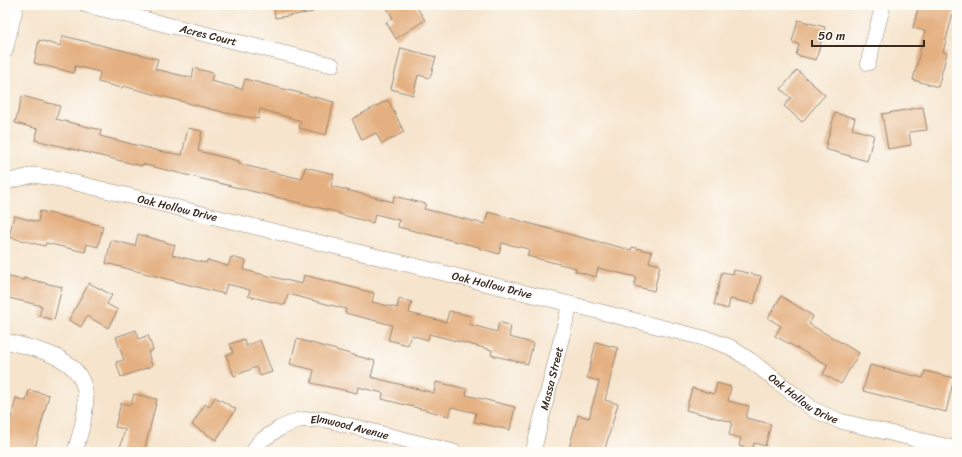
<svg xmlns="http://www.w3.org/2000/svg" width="962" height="457" font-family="Sriracha,sans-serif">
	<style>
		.building { fill: #e4b081 }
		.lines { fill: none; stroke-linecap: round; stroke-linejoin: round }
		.minor-casing { stroke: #988775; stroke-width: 16 }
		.minor { stroke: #fff; stroke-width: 15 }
		.labels { text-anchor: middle; stroke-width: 3.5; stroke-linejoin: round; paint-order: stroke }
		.street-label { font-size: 11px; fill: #3b2a1e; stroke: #fdfcf7 }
	</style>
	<rect width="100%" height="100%" fill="#fdfcf7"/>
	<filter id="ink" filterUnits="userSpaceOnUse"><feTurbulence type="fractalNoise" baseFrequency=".025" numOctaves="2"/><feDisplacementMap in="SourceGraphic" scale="8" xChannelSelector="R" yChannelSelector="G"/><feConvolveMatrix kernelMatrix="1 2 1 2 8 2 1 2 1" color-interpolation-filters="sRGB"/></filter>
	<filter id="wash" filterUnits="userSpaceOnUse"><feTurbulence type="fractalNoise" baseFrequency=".012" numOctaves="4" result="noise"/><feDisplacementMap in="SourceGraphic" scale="16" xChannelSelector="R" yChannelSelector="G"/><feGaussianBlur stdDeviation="0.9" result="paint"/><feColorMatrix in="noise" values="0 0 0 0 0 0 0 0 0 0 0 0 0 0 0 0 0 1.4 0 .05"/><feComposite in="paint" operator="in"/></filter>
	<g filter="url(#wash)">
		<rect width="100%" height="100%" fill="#f6e4cc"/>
		<g id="blocks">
			<!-- building -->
			<g class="building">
				<path d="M274,5H312L313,12L275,18Z"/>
				<path d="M385,5H415L425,20L396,39L386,22L393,18Z"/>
				<path d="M919,5H955L943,52L947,53L938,87L913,80L925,31L913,28Z"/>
				<path d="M798,20L825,27L816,60L796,55L799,44L792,42Z"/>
				<path d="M63,36L158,59L155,69L192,78L194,68L213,73L211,81L242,89L245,79L334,102L326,135L299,128L301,121L260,109L258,119L226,113L123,86L122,88L98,82L100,72L75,66L74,73L34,63L39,40L60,46Z"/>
				<path d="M401,48L436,57L430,78L418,75L413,95L391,89Z"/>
				<path d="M797,70L825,95L802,122L784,106L791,98L781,89Z"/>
				<path d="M22,96L60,106L56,119L101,130L100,136L159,151L182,155L188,128L202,131L198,151L239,161V164L302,179L305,167L334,174L331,186L393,202L394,196L426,204L424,209L485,224L488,212L568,234L631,250L632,247L652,252L649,262L660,265L654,291L634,286L636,277L598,268L596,277L575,271L576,268L527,256L529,249L502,243L499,254L479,248V247L398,227L399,220L375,214L373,223L339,214L340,213L142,164V166L35,140L38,129L15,123Z"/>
				<path d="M388,100L404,132L382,144L376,133L362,140L352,119Z"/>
				<path d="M923,107L927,130L909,132L911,145L888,149L882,114Z"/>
				<path d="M835,113L855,118L852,129L874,135L867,161L825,149Z"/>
				<path d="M40,211L103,226L98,247L87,244L85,252L46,243L45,246L9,237L14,216L38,222Z"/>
				<path d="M138,234L175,245L172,255L206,263L207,260L228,266L231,257L246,261L244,270L302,284L304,275L374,293L372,302L397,308L399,299L412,302L409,313L446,322L449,311L471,316L469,324L497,332L499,322L511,326L509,337L533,343L528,364L491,355L492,350L429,334L428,340L411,335L408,345L388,340L392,325L345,313L346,309L288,294L285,305L248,296L250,290L227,284L224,294L106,263L111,240L135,246Z"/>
				<path d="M734,270L761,276L754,304L730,299L728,309L714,305L722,272L733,274Z"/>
				<path d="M5,276L24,280V278L62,287L54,320L39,316L42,306L5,297Z"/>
				<path d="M89,283L112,295L107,304L118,310L108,328L87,316L81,327L69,320Z"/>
				<path d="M781,296L813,316L809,324L859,353L841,384L823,374L828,365L775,336L781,326L768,318Z"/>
				<path d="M136,330L139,339L148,335L153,350L148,352L152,366L121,377L116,362L124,360L116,337Z"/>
				<path d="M244,339L246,346L260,340L272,372L260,376L256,367L234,376L226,355L233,353L230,344Z"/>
				<path d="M297,339L375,361L371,377L434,393L436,382L467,389L466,395L515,407L510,430L474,422L476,413L451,407L449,416L382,399L383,393L358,387L357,393L311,383L314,370L290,364Z"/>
				<path d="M596,342L618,348L605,400L618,404L604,452H568L578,415L589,418L599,381L587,378Z"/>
				<path d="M870,365L923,378L925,371L954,378L946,412L863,391Z"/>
				<path d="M717,383L731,387L728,401L749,406L746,418L771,424L765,446L754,443L752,450L739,446L741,438L729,435L732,422L686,410L692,388L714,394Z"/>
				<path d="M29,390L49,395L34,452H5V442L16,398L26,401Z"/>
				<path d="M134,394L157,399L144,452H119L125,429L115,427L121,403L131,405Z"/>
				<path d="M215,397L236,409L216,440L192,425L205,404L209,407Z"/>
			</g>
		</g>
	</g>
	<g filter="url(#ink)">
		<use href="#blocks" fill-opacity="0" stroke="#988775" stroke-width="1"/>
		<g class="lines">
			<defs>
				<g id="minor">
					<path id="s1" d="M86,5L332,65"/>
					<path d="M5,51L16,5"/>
					<path d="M868,63L883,5"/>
					<path id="s2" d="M5,182L34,175L60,179L570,304L711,340L730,347L750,360L814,410L840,421L957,449"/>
					<path d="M5,341C34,349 80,355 85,392C88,411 80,433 75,452"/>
					<path id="s3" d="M253,452L259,442L280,428L299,420L323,419L454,452"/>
					<path id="s4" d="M533,452L570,304"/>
				</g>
			</defs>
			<!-- minor casing -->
			<use href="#minor" class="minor-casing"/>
			<!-- minor -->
			<use href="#minor" class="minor"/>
		</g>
	</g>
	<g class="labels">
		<!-- street labels -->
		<g class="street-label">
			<text dy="4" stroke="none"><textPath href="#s1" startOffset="126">Acres Court</textPath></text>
			<text dy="4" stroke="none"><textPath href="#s2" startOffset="177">Oak Hollow Drive</textPath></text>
			<text dy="4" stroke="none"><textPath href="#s2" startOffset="501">Oak Hollow Drive</textPath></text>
			<text dy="4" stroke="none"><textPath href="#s4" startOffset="76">Massa Street</textPath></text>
			<text dy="4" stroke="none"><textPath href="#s2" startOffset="837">Oak Hollow Drive</textPath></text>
			<text dy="4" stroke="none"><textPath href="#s3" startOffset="109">Elmwood Avenue</textPath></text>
		</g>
	</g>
	<!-- margin -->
	<rect width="962" height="457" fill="none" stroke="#fdfcf7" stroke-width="20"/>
	<!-- scale -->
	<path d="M812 40v6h112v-6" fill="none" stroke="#3b2a1e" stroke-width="2"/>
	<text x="818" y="40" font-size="12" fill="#3b2a1e" stroke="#fdfcf7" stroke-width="3" paint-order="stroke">50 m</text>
</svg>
